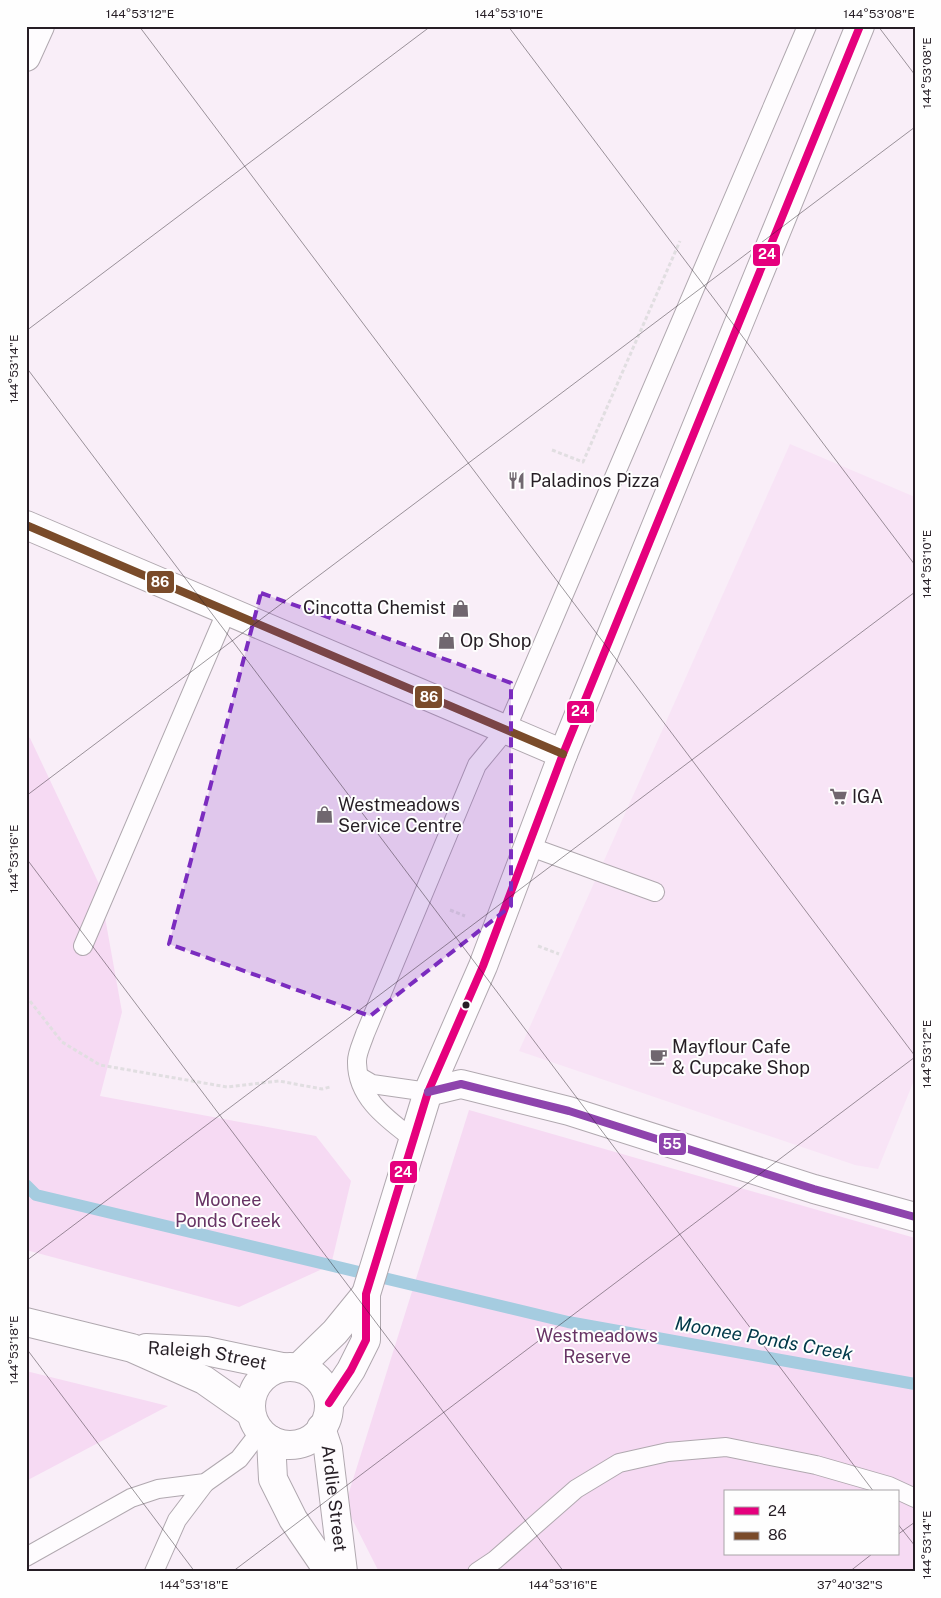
<svg xmlns="http://www.w3.org/2000/svg" width="941" height="1598" font-family="'Public Sans',sans-serif">
	<style>
		.built { fill: #f8e4f6 }
		.green { fill: #f6daf3; fill-rule: evenodd }
		.lines { fill: none; stroke-linecap: round; stroke-linejoin: round }
		.stream { stroke: #a5cce0; stroke-width: 12 }
		.service-casing { stroke: #b0a8af; stroke-width: 20 }
		.minor-casing { stroke: #b0a8af; stroke-width: 30 }
		.tertiary-casing { stroke: #b0a8af; stroke-width: 30 }
		.path { stroke: #e1dee1; stroke-width: 3; stroke-dasharray: 4 2.5; stroke-linecap: butt }
		.service { stroke: #fefcfe; stroke-width: 18 }
		.minor { stroke: #fefcfe; stroke-width: 28 }
		.tertiary { stroke: #fefcfe; stroke-width: 28 }
		.bus-1-casing { stroke: #fefefe; stroke-width: 11 }
		.bus-2-casing { stroke: #fefefe; stroke-width: 11 }
		.bus-3-casing { stroke: #fefefe; stroke-width: 11 }
		.bus-1 { stroke: #e5007d; stroke-width: 8 }
		.bus-2 { stroke: #7a4b2a; stroke-width: 8 }
		.bus-3 { stroke: #8e44ad; stroke-width: 8 }
		.marked { fill: #7b2cbf; fill-opacity: 0.2; stroke: #7b2cbf; stroke-width: 4; stroke-dasharray: 10 6; stroke-linejoin: round }
		.ticks { fill: none; stroke: #261e25; stroke-width: 1; stroke-opacity: 0.45 }
		.bus-dot { fill: #261e25; stroke: #fefefe; stroke-width: 2 }
		.labels { text-anchor: middle; stroke-width: 4; stroke-linejoin: round; paint-order: stroke }
		.poi-label { font-size: 18px; fill: #261e25; stroke: #fefefe; text-anchor: start }
		.park-label { font-size: 18px; fill: #683465; stroke: #fefefe }
		.street-label { font-size: 18px; fill: #261e25; stroke: #fefefe }
		.water-label { font-size: 19px; font-style: italic; fill: #003849; stroke: #fefefe }
		.line-badge { stroke: #fefefe; stroke-width: 2 }
		.badge-label { font-size: 14px; text-anchor: middle; font-weight: bold; fill: #fff }
		.neatline { fill: none; stroke: #261e25; stroke-width: 2 }
		.ticks-label { font-size: 12px; text-anchor: middle; fill: #261e25 }
	</style>
	<rect width="100%" height="100%" fill="#f9eef8"/>
	<!-- built -->
	<path class="built" d="M790,444L915,497V1078L878,1169L855,1165L519,1051Z"/>
	<!-- green -->
	<g class="green">
		<path d="M26,736L30,738L99,884L122,1012L100,1096L316,1136L351,1181L331,1265L239,1307L26,1250Z"/>
		<path d="M469,1110L915,1238V1572H379L345,1505ZM725,1492H897V1554H725Z"/>
		<path d="M26,1371L168,1406L26,1481Z"/>
	</g>
	<g class="lines">
		<!-- stream -->
		<path class="stream" d="M26,1185L36,1195L568,1322L915,1384"/>
		<defs>
			<g id="service">
				<path d="M528,846L655,892"/>
				<path d="M83,946L227,610"/>
				<path d="M360,1077L372,1084L428,1092"/>
				<path d="M412,1138C387,1119 356,1097 357,1061C357,1053 362,1043 365,1034L477,765L506,730L807,26"/>
				<path d="M26,1557L131,1498L158,1489L205,1483L239,1459L260,1432"/>
				<path d="M154,1572L177,1520L205,1483"/>
				<path d="M477,1572L495,1560L576,1489L619,1463L668,1452L726,1447L816,1465L889,1486L915,1498"/>
			</g>
			<g id="minor">
				<path d="M26,57L40,26"/>
				<path d="M26,525L563,754"/>
				<path d="M428,1092L461,1084L569,1111L814,1189L915,1217"/>
			</g>
			<g id="tertiary">
				<path d="M26,1322L132,1348L204,1380L251,1413"/>
				<path id="s1" d="M146,1348L206,1351L282,1367"/>
				<path d="M299,1367L335,1332L366,1294"/>
				<circle cx="290" cy="1406" r="39"/>
				<path d="M329,1403L351,1370L366,1340V1294L428,1092L483,966L563,754L860,26"/>
				<path id="s2" d="M321,1428L328,1449L343,1572"/>
				<path d="M271,1440L273,1479L293,1519L329,1572"/>
			</g>
		</defs>
		<!-- service casing -->
		<use href="#service" class="service-casing"/>
		<!-- minor casing -->
		<use href="#minor" class="minor-casing"/>
		<!-- tertiary casing -->
		<use href="#tertiary" class="tertiary-casing"/>
		<!-- path -->
		<g class="path">
			<path d="M552,450L583,462L680,241"/>
			<path d="M450,910L465,916"/>
			<path d="M538,946L559,954"/>
			<path d="M26,996L62,1042L100,1065L227,1087L279,1081L322,1089L330,1087"/>
		</g>
		<!-- service -->
		<use href="#service" class="service"/>
		<!-- minor -->
		<use href="#minor" class="minor"/>
		<!-- tertiary -->
		<use href="#tertiary" class="tertiary"/>
		<defs>
			<path id="bus-1" d="M329,1403L351,1370L366,1340V1294L428,1092L483,966L563,754L860,26"/>
			<path id="bus-2" d="M26,525L563,754"/>
			<path id="bus-3" d="M428,1092L461,1084L569,1111L814,1189L915,1217"/>
		</defs>
		<!-- bus-1 casing -->
		<use href="#bus-1" class="bus-1-casing"/>
		<!-- bus-2 casing -->
		<use href="#bus-2" class="bus-2-casing"/>
		<!-- bus-3 casing -->
		<use href="#bus-3" class="bus-3-casing"/>
		<!-- bus-1 -->
		<use href="#bus-1" class="bus-1"/>
		<!-- bus-2 -->
		<use href="#bus-2" class="bus-2"/>
		<!-- bus-3 -->
		<use href="#bus-3" class="bus-3"/>
	</g>
	<!-- marked area -->
	<path class="marked" d="M261,593L511,683V906L370,1016L169,944Z"/>
	<!-- ticks -->
	<path class="ticks" d="M139,26L915,1056M508,26L915,565M878,26L915,75M26,331L431,26M26,367L874,1492M26,796L915,127M26,858L564,1572M26,1261L915,592M26,1348L195,1572M897,1523L915,1546M897,1535L915,1522M232,1572L915,1057M849,1572L872,1554"/>
	<!-- icons -->
	<defs>
		<symbol id="restaurant-bare" viewBox="-9 -9 18 18"><path d="M-5-6h1v4h1v-4h1v4h1v-4h1v5L-1.5 .5V6h-2V.5L-5-1ZM5-6V6H3V1.5H1.5Q1.5-4 5-6Z" fill="#70676f" stroke="#fefefe" stroke-width="2.5" paint-order="stroke"/></symbol>
		<symbol id="shop-bare" viewBox="-9 -9 18 18"><path d="M-5-2.5h2.3a2.7 3.5 0 0 1 5.4 0H5L5.5 6h-11ZM-1.5-2.5h3a1.5 2.3 0 0 0-3 0Z" fill="#70676f" stroke="#fefefe" stroke-width="2.5" paint-order="stroke"/></symbol>
		<symbol id="supermarket-bare" viewBox="-9 -9 18 18"><path d="M-6-5.5h2.5l.6 2H6L4.5 2H-2.5L-4.4-4H-6ZM-1.5 3.2a1.3 1.3 0 1 0 .1 0ZM3 3.2a1.3 1.3 0 1 0 .1 0Z" fill="#70676f" stroke="#fefefe" stroke-width="2.5" paint-order="stroke"/></symbol>
		<symbol id="cafe-bare" viewBox="-9 -9 18 18"><path d="M-5.5-4.5H6V0H3Q3 3.5 0 3.5H-2.5Q-5.5 3.5-5.5 0ZM3-3.2v2h1.7v-2ZM-6 4.5H4V6H-6Z" fill="#70676f" stroke="#fefefe" stroke-width="2.5" paint-order="stroke"/></symbol>
	</defs>
	<g fill-rule="evenodd">
		<use href="#restaurant-bare" x="504" y="468" width="25" height="25"/>
		<use href="#shop-bare" x="448" y="596" width="25" height="25"/>
		<use href="#shop-bare" x="434" y="628" width="25" height="25"/>
		<use href="#supermarket-bare" x="826" y="784" width="25" height="25"/>
		<use href="#shop-bare" x="312" y="802" width="25" height="25"/>
		<use href="#cafe-bare" x="646" y="1044" width="25" height="25"/>
	</g>
	<!-- markers -->
	<circle class="bus-dot" cx="466" cy="1005" r="4.5"/>
	<g class="labels">
		<!-- poi labels -->
		<g class="poi-label">
			<text x="530" y="487">Paladinos Pizza</text>
			<text x="446" y="614" text-anchor="end">Cincotta Chemist</text>
			<text x="460" y="647">Op Shop</text>
			<text x="852" y="803">IGA</text>
			<text x="338" y="811">Westmeadows<tspan x="338" dy="21">Service Centre</tspan></text>
			<text x="672" y="1053">Mayflour Cafe<tspan x="672" dy="21">&amp; Cupcake Shop</tspan></text>
		</g>
		<!-- park labels -->
		<g class="park-label">
			<text x="228" y="1206">Moonee<tspan x="228" dy="21">Ponds Creek</tspan></text>
			<text x="597" y="1342">Westmeadows<tspan x="597" dy="21">Reserve</tspan></text>
		</g>
		<!-- street labels -->
		<g class="street-label">
			<text dy="6" stroke="none"><textPath href="#s1" startOffset="62">Raleigh Street</textPath></text>
			<text dy="6" stroke="none"><textPath href="#s2" startOffset="72">Ardlie Street</textPath></text>
		</g>
		<!-- water labels -->
		<g class="water-label">
			<text transform="translate(764 1338) rotate(10)" y="7">Moonee Ponds Creek</text>
		</g>
	</g>
	<g class="line-badge">
		<rect x="752" y="243" width="29" height="24" rx="5" fill="#e5007d"/>
		<rect x="146" y="570" width="29" height="24" rx="5" fill="#7a4b2a"/>
		<rect x="414" y="685" width="29" height="24" rx="5" fill="#7a4b2a"/>
		<rect x="566" y="700" width="29" height="24" rx="5" fill="#e5007d"/>
		<rect x="658" y="1132" width="29" height="24" rx="5" fill="#8e44ad"/>
		<rect x="389" y="1160" width="29" height="24" rx="5" fill="#e5007d"/>
	</g>
	<g class="badge-label">
		<text x="767" y="259">24</text>
		<text x="160" y="587">86</text>
		<text x="429" y="702">86</text>
		<text x="580" y="716">24</text>
		<text x="672" y="1149">55</text>
		<text x="403" y="1177">24</text>
	</g>
	<!-- border -->
	<rect width="941" height="1598" fill="none" stroke="#fefefe" stroke-width="55"/>
	<!-- legend -->
	<rect x="724" y="1490" width="175" height="65" fill="#fefefe" stroke="#a8a4a7"/>
	<rect x="734" y="1507" width="25" height="8" fill="#e5007d" stroke="#a8a4a7"/>
	<text x="768" y="1516" font-size="15" fill="#261e25">24</text>
	<rect x="734" y="1532" width="25" height="8" fill="#7a4b2a" stroke="#a8a4a7"/>
	<text x="768" y="1540" font-size="15" fill="#261e25">86</text>
	<rect x="28" y="28" width="886" height="1542" class="neatline"/>
	<g class="ticks-label">
		<text x="140" y="18">144°53'12"E</text>
		<text x="509" y="18">144°53'10"E</text>
		<text x="879" y="18">144°53'08"E</text>
		<text transform="translate(927 73) rotate(-90)" y="4">144°53'08"E</text>
		<text transform="translate(14 369) rotate(-90)" y="4">144°53'14"E</text>
		<text transform="translate(927 564) rotate(-90)" y="4">144°53'10"E</text>
		<text transform="translate(14 859) rotate(-90)" y="4">144°53'16"E</text>
		<text transform="translate(927 1054) rotate(-90)" y="4">144°53'12"E</text>
		<text transform="translate(14 1350) rotate(-90)" y="4">144°53'18"E</text>
		<text transform="translate(927 1545) rotate(-90)" y="4">144°53'14"E</text>
		<text x="194" y="1589">144°53'18"E</text>
		<text x="563" y="1589">144°53'16"E</text>
		<text x="850" y="1589">37°40'32"S</text>
	</g>
</svg>
